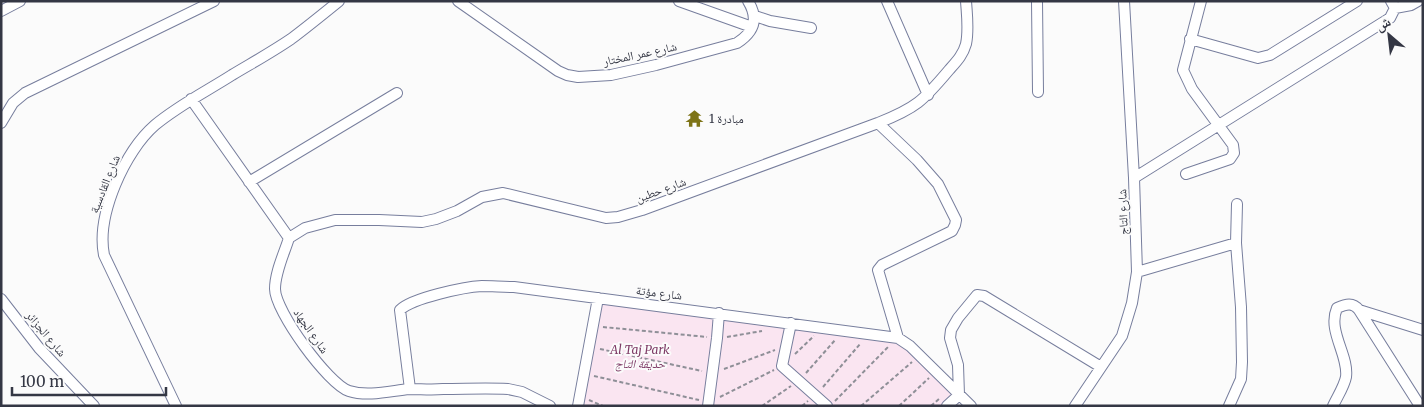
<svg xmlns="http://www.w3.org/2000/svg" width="1424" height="407" font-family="Merriweather,'Noto Naskh Arabic',serif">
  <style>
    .green { fill: #fae5f1 }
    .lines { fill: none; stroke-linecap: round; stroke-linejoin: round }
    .minor-casing { stroke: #777e9d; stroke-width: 12 }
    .path { stroke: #8e8f97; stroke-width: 2; stroke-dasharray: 4 2.5; stroke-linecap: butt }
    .minor { stroke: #fff; stroke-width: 10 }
    .labels { text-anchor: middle; stroke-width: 4; stroke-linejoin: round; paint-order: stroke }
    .street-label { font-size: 12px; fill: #343744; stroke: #fbfbfb }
    .poi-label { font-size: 12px; fill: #343744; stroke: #fbfbfb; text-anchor: start }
    .park-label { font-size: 12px; font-style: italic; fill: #7e3b66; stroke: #fbfbfb }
  </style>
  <rect width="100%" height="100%" fill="#fbfbfb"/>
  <path class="green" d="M 602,304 L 720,317 L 899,340 L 960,402 L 957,406 L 580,406 Z"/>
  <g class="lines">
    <defs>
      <path id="minor" d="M 458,1 L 558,71 L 567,75 L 578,77 L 611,75 L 656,65 L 737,43 C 754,32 759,19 748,1
        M 679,1 L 752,27
        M 887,1 L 928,95
        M 1037,1 L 1038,92
        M 1395,8 L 1411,5 L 1418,1
        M 1,11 L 20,1
        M 755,16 L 770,21 L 811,28
        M 1190,39 L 1258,58 L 1270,55 L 1357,1
        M 191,99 L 289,238
        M 1,123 L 13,103 L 25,93 L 214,1
        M 878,123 L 917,160 L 938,184 L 956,220 L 955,225 L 952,231 L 882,265 L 878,270 L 898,338
        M 1186,174 L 1230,159 L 1234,153 L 1233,145 L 1192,89 L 1183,70 L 1201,1
        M 1134,178 L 1390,18 L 1395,8 L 1391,1
        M 249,182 L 397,93
        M 289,238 L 305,228 L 335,220 L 379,220 L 422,222 L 436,219 L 457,211 L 482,197 L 503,193 L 606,218 L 618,217 L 642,210 L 878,123 C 916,108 923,101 949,70 C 956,62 963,55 966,44 C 969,30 967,16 966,1
        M 289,238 C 284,254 275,272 275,289 C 275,311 328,384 349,391 C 368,397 390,391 409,389 C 421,389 432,390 443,389 C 465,389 486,388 508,389 L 522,392 L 550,406
        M 1137,272 L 1236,243
        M 1,299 L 39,348 L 94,406
        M 1359,310 L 1423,330
        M 791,323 L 782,366 L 827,406
        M 410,389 L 400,310 C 412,298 464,287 482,286 C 492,286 503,287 514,287 L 898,338 L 910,346 L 971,406
        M 176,406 L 104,255 C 96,215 125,151 155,125 C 179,105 207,91 232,75 C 252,63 272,52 291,39 C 307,27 323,14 339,1
        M 578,406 L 598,298
        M 708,406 L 717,338 L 719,313
        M 947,406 L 959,395 L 958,365 L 950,338 L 951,330 L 958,318 L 977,295 L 984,296 L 1101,367
        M 1075,406 L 1122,336 L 1132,303 L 1137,272 L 1134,178 L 1124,1
        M 1229,406 L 1241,379 L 1242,362 L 1241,307 L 1236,243 L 1237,204
        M 1333,406 C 1337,397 1344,387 1346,377 C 1349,355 1327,331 1337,308 C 1346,304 1353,302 1359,310 L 1420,406"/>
    </defs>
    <use href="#minor" class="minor-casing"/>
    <path class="path" d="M 603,327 L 707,337
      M 727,337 L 762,331
      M 600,349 L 702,371
      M 795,354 L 814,336
      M 724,369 L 775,350
      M 806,373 L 836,339
      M 594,376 L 699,400
      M 823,387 L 860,344
      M 720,397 L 774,370
      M 589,400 L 603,406
      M 835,401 L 888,347
      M 762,406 L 791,386
      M 802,406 L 808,401
      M 861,406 L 912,362
      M 899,406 L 929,378
      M 931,406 L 939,399"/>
    <use href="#minor" class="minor"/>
  </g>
  <defs>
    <symbol id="temple-bare" viewBox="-9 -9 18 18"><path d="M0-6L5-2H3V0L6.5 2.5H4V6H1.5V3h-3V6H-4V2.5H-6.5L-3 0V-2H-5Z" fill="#7e7417" stroke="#fbfbfb" stroke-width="2.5" paint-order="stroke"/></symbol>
  </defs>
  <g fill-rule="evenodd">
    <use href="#temple-bare" x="682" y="106" width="25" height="25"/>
  </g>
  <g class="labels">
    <g class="street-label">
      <text transform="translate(640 54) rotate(-12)" y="4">شارع عمر المختار</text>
      <text transform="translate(105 184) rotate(-68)" y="4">شارع القادسية</text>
      <text transform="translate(661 190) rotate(-20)" y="4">شارع حطين</text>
      <text transform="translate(1123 212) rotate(-92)" y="4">شارع التاج</text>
      <text transform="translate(659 293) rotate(7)" y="4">شارع مؤتة</text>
      <text transform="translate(311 331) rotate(55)" y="4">شارع الجهاد</text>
      <text transform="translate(46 334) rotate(50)" y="4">شارع الجزائر</text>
    </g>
    <g class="poi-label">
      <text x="709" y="123">مبادرة 1</text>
    </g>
    <g class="park-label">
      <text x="640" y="354">Al Taj Park<tspan x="640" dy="14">حديقة التاج</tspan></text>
    </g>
  </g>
  <rect width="1424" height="407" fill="none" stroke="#343744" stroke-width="5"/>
  <g transform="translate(1389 35) rotate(332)" stroke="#fbfbfb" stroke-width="4" paint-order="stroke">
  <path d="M0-4L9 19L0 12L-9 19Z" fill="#343744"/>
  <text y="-8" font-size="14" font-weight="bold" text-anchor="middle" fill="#343744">ش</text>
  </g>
  <path d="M12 387v8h154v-8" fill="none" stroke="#343744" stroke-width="2.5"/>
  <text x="20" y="387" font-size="15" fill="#343744" stroke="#fbfbfb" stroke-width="4" paint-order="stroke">100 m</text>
</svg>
